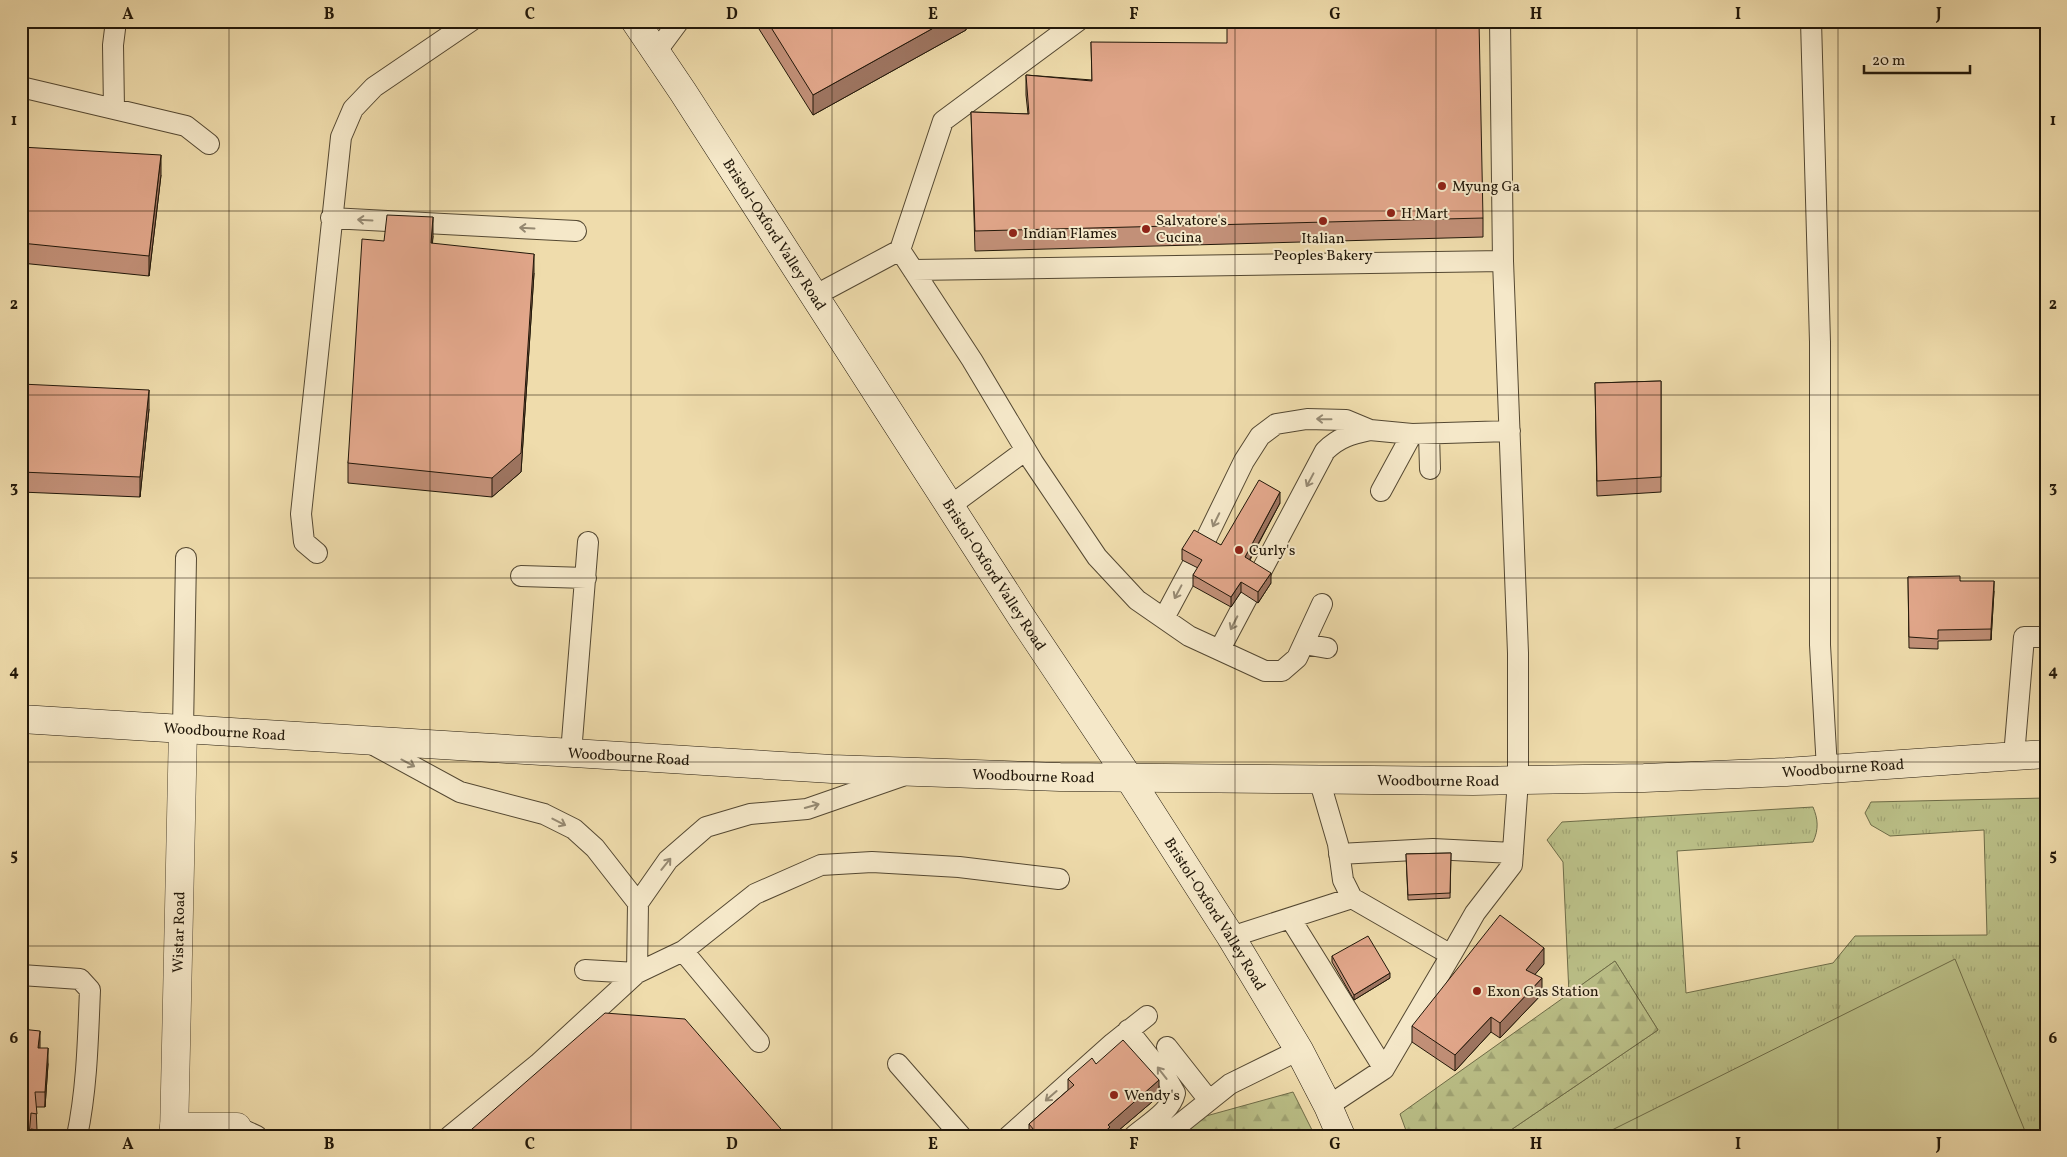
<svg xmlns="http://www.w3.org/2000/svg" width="2067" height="1157" font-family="Vollkorn,serif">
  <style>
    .grass { fill: url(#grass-tufts); stroke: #6e6c48 }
    .forest { fill: url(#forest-firs); stroke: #6e6c48 }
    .pitch { fill: #bbc088; stroke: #6e6c48 }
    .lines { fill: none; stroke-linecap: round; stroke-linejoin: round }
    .lane-casing { stroke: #544832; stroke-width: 22 }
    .street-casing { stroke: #544832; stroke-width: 29 }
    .secondary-casing { stroke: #211709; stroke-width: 29 }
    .lane { stroke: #f5e8c9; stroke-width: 20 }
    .street { stroke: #f5e8c9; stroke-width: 28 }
    .secondary { stroke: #f5e8c9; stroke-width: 28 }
    .wall { fill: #c29078; stroke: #211709 }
    .shaded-wall { fill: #9e7561; stroke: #211709 }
    .building { fill: #e2a78b; stroke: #211709 }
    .oneway { stroke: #968a73 }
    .grid { fill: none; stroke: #211709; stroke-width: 1; stroke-opacity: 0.55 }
    .poi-dot { fill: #8f2418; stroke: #f5e8c9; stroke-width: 2 }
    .labels { text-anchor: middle; stroke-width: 4; stroke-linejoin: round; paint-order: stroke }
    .poi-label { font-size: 15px; fill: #211709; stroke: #f5e8c9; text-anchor: start }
    .street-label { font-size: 15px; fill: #211709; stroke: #f5e8c9 }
    .neatline { fill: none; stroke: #211709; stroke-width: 2 }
    .grid-label { font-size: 16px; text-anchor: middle; font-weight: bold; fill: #211709 }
  </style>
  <defs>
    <pattern id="grass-tufts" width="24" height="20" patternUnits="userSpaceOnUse" patternTransform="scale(1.25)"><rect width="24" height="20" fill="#bbc088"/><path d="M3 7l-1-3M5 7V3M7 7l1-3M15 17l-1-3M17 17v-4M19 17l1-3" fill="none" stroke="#a0a474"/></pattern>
    <pattern id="forest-firs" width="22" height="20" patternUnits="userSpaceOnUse" patternTransform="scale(1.25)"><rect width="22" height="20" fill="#bbc088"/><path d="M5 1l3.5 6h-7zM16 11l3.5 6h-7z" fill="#a0a474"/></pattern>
  </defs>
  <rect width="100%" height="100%" fill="#efdcac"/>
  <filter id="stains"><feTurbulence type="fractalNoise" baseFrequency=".004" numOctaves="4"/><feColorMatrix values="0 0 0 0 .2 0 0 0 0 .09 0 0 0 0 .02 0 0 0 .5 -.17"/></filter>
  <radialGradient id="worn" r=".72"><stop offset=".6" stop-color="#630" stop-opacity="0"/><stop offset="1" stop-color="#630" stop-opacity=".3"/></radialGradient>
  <path class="grass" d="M 2046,798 L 2046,1136 L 1502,1136 L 1658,1030 L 1615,961 L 1569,994 L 1563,862 L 1547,840 L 1562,822 L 1813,807 C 1818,819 1819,829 1813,842 L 1677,851 L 1686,993 L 1833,963 L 1855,936 L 1987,935 L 1984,830 L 1890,836 L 1871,825 L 1865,813 L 1871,802 Z"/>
  <path class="forest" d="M 1615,961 L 1658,1030 L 1502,1136 L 1408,1136 L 1400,1114 Z
    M 1293,1092 L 1315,1136 L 1190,1136 L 1188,1121 Z"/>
  <path class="pitch" d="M 1955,959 L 2027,1136 L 1600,1136 Z"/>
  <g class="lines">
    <defs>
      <path id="lane" d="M 1811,21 L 1820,342 L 1820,645 L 1827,769
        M 656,52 L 679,21
        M 21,87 L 186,126 L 209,144
        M 114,109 L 113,45 L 116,21
        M 331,218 L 576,231
        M 900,250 L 972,360 L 1033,462 L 1097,557 L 1137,600 L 1189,636 L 1265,671 L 1282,671 L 1297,658 L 1322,604
        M 913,270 L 1503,261 L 1500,21
        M 814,296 L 900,250 L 943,121 L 1078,21
        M 1429,434 L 1430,469
        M 1381,491 L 1412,434
        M 950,506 L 1026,450
        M 317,553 L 304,542 L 301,514 L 341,137 L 353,109 L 374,87 L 471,21
        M 521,576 L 586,578
        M 1164,618 L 1203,545 L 1244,461 L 1260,436 L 1276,424 L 1307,419 L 1346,420 L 1370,430 L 1412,434 L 1510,431
        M 1304,644 L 1327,648
        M 1220,649 L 1325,451 C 1339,437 1352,434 1370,430
        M 183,729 L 186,558
        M 370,743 L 460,792 L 544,814 L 574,829 L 595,848 L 638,903
        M 571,753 L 588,542
        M 2014,756 L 2024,637 L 2046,637
        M 1319,779 L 1338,844 L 1343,880 L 1352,898 L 1451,955 L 1475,913 L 1512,865 L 1518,780 L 1518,653 L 1503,261
        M 1339,854 L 1433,849 L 1513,853
        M 1290,918 L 1384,1069 L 1451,955
        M 1231,937 L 1352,898
        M 683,951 L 755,894 L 821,865 L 872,862 L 959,867 L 1059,879
        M 585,970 L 637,973 L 638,903 L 668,860 L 706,827 L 750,814 L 807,809 L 902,776
        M 21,975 L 80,979 L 90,990 C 88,1038 87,1089 77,1136
        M 1128,1030 L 1167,1079 L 1175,1093 C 1171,1111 1148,1124 1134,1136
        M 1167,1047 L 1208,1099
        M 898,1064 L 961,1136
        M 1328,1106 L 1384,1069
        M 237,1127 L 257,1136
        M 450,1136 L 538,1064 L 637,973 L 683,951 L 759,1042
        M 1009,1136 L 1113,1043 L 1147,1016
        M 1165,1136 L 1230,1084 L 1299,1050"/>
      <g id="street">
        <path d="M 174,1127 L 237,1127"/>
        <path id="s1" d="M 174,1136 L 183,729"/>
      </g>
      <g id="secondary">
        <path id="s2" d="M 635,21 L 683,92 L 1022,618 L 1129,778 L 1231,937 L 1299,1050 L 1328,1106 L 1341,1136"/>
        <path id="s3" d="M 21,719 L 832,769 L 1060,777 L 1473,781 L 1644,778 L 1786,772 L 2046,754"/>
      </g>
    </defs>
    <use href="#lane" class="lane-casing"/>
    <use href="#street" class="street-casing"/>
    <use href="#secondary" class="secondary-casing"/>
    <use href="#lane" class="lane"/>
    <use href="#street" class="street"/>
    <use href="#secondary" class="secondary"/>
  </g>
  <path class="wall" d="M 754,21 L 966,21 L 966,30 L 813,115 Z
    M 1091,42 L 1483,218 L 1483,237 L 975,251 L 971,112 L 1028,114 L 1026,95 L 1026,75 L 1092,80 Z
    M 21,147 L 161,175 L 149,276 L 21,263 Z
    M 433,236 L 432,244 L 534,273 L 521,472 L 492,497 L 348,483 L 348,463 L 384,241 Z
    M 1661,381 L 1661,492 L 1597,496 L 1595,383 Z
    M 21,384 L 149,409 L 140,497 L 21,492 Z
    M 1280,503 L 1250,560 L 1271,583 L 1258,603 L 1241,592 L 1231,607 L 1193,586 L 1193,575 L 1198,568 L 1182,560 L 1182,549 L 1221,545 Z
    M 1908,577 L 1960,581 L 1994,591 L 1991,640 L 1938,641 L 1938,649 L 1909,648 Z
    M 2046,589 L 2046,615 L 2041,615 L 2041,610 Z
    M 1451,853 L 1450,898 L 1408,900 L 1406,854 Z
    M 1332,956 L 1390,978 L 1354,1000 L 1332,962 Z
    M 1544,964 L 1535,974 L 1542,994 L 1500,1038 L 1491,1032 L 1455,1071 L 1412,1042 L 1412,1026 Z
    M 40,1048 L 48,1064 L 45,1107 L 36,1107 L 37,1130 L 31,1129 L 30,1136 L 21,1136 Z
    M 1096,1064 L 1159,1096 L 1112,1136 L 1029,1136 L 1029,1124 L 1068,1090 L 1068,1079 Z"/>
  <path class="shaded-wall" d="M 946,21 L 966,21 L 966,30 L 813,115 L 813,95 Z
    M 161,155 L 161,175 L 149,276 L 149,256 Z
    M 433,217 L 433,236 L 431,263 L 431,243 Z
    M 534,254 L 534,273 L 521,472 L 492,497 L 492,478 Z
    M 149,390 L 149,409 L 140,497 L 140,477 Z
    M 1280,492 L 1280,503 L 1245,568 L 1245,557 Z
    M 1271,573 L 1271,583 L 1258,603 L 1258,592 Z
    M 1994,581 L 1994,591 L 1991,640 L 1991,629 Z
    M 1241,582 L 1241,592 L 1231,607 L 1231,597 Z
    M 1544,948 L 1544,964 L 1526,985 L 1526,970 Z
    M 1390,973 L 1390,978 L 1354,1000 L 1354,995 Z
    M 1542,978 L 1542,994 L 1500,1038 L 1500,1023 Z
    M 1491,1017 L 1491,1032 L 1455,1071 L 1455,1055 Z
    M 40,1031 L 40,1047 L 38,1063 L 38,1048 Z
    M 48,1048 L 48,1064 L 45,1107 L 45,1092 Z
    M 1159,1080 L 1159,1096 L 1112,1136 L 1100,1136 L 1108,1125 Z"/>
  <path class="building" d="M 767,21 L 946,21 L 813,95 Z
    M 1227,21 L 1479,21 L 1483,218 L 975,231 L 971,112 L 1029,114 L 1026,75 L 1092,81 L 1091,42 L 1227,43 Z
    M 21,147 L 161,155 L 149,256 L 21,243 Z
    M 387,215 L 433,217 L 431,243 L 534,254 L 521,453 L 492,478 L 348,463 L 362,239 L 384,241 Z
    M 1661,381 L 1661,477 L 1597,481 L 1595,383 Z
    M 21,384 L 149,390 L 140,477 L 21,472 Z
    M 1259,480 L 1280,492 L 1245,557 L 1271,573 L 1258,592 L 1241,582 L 1231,597 L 1193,575 L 1202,560 L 1182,549 L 1194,530 L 1221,545 Z
    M 1960,576 L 1960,581 L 1994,581 L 1991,629 L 1938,630 L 1938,639 L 1909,637 L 1908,577 Z
    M 2044,589 L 2046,589 L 2046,610 L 2041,610 Z
    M 1451,853 L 1450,893 L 1408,895 L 1406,854 Z
    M 1500,915 L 1544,948 L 1526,970 L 1542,978 L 1500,1023 L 1491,1017 L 1455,1055 L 1412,1026 Z
    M 1368,936 L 1390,973 L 1354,995 L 1332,956 Z
    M 605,1013 L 685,1019 L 787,1136 L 464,1136 Z
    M 21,1029 L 40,1031 L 38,1048 L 48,1048 L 45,1092 L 35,1092 L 37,1114 L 31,1113 L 29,1136 L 21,1136 Z
    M 1123,1040 L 1159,1080 L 1108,1125 L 1110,1127 L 1100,1136 L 1039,1136 L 1029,1124 L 1074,1085 L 1068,1079 L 1092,1058 L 1096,1064 Z"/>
  <defs><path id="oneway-shaft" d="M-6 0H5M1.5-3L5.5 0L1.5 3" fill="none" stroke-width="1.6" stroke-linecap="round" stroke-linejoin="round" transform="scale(1.25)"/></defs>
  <g class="oneway">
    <use href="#oneway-shaft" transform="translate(365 220) rotate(-177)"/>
    <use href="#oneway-shaft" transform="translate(527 228) rotate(-177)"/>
    <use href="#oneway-shaft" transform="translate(1324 419) rotate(-179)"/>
    <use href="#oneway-shaft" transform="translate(1310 480) rotate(118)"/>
    <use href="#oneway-shaft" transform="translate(1216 520) rotate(116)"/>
    <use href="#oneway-shaft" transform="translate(1178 592) rotate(118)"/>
    <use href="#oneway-shaft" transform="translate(1234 623) rotate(117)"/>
    <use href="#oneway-shaft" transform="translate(408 763) rotate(28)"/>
    <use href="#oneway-shaft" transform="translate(812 806) rotate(-16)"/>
    <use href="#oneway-shaft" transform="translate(559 822) rotate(27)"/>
    <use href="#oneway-shaft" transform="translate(666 864) rotate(-51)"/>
    <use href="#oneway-shaft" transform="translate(1162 1073) rotate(-128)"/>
    <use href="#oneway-shaft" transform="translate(1051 1096) rotate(139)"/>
  </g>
  <path class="grid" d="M 229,21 L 229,1136M 430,21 L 430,1136M 631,21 L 631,1136M 832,21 L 832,1136M 1034,21 L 1034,1136M 1235,21 L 1235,1136M 1436,21 L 1436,1136M 1637,21 L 1637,1136M 1838,21 L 1838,1136M 21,211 L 2046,211M 21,395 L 2046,395M 21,578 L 2046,578M 21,762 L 2046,762M 21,946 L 2046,946"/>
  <g class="poi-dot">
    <circle cx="1442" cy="186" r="5"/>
    <circle cx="1391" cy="213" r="5"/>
    <circle cx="1323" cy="221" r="5"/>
    <circle cx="1146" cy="229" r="5"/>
    <circle cx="1013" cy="233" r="5"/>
    <circle cx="1239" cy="550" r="5"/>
    <circle cx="1477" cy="991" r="5"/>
    <circle cx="1114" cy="1095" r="5"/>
  </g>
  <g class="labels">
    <g class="poi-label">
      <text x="1452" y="191">Myung Ga</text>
      <text x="1401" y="218">H Mart</text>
      <text x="1156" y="225">Salvatore's<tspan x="1156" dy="17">Cucina</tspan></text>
      <text x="1023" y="238">Indian Flames</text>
      <text x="1323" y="243" text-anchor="middle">Italian<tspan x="1323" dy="17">Peoples Bakery</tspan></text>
      <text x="1249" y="555">Curly's</text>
      <text x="1487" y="996">Exon Gas Station</text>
      <text x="1124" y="1100">Wendy's</text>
    </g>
    <g class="street-label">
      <text dy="5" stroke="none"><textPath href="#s2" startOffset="255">Bristol-Oxford Valley Road</textPath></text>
      <text dy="5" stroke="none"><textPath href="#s2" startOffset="660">Bristol-Oxford Valley Road</textPath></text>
      <text dy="5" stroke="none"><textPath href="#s3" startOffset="204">Woodbourne Road</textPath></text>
      <text dy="5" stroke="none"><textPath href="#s3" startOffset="609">Woodbourne Road</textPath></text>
      <text dy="5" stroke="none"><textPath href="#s3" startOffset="1824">Woodbourne Road</textPath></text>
      <text dy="5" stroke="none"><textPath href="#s3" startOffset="1014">Woodbourne Road</textPath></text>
      <text dy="5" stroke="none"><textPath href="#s3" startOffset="1419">Woodbourne Road</textPath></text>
      <text dy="5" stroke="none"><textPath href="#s2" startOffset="1065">Bristol-Oxford Valley Road</textPath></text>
      <text dy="5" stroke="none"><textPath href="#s1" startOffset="204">Wistar Road</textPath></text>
    </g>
  </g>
  <rect width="2067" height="1157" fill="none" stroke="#efdcac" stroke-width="55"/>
  <path d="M1864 65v8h106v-8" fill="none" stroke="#211709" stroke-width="2.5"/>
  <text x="1872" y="65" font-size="15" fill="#211709" stroke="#f5e8c9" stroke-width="4" paint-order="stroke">20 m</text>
  <rect x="28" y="28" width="2012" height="1102" class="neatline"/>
  <g class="grid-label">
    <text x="128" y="19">A</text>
    <text x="329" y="19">B</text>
    <text x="530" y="19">C</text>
    <text x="732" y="19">D</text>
    <text x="933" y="19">E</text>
    <text x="1134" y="19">F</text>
    <text x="1335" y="19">G</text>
    <text x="1536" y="19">H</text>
    <text x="1738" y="19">I</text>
    <text x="1939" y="19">J</text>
    <text x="14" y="125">1</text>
    <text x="2053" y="125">1</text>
    <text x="14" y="309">2</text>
    <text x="2053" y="309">2</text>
    <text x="14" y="492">3</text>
    <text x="2053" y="492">3</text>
    <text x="14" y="676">4</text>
    <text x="2053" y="676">4</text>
    <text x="14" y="860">5</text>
    <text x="2053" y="860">5</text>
    <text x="14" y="1043">6</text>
    <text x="2053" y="1043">6</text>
    <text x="128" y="1149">A</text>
    <text x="329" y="1149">B</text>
    <text x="530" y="1149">C</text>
    <text x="732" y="1149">D</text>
    <text x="933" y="1149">E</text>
    <text x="1134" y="1149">F</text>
    <text x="1335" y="1149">G</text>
    <text x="1536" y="1149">H</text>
    <text x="1738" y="1149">I</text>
    <text x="1939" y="1149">J</text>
  </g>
  <rect width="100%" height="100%" filter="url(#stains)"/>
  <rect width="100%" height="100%" fill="url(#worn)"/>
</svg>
